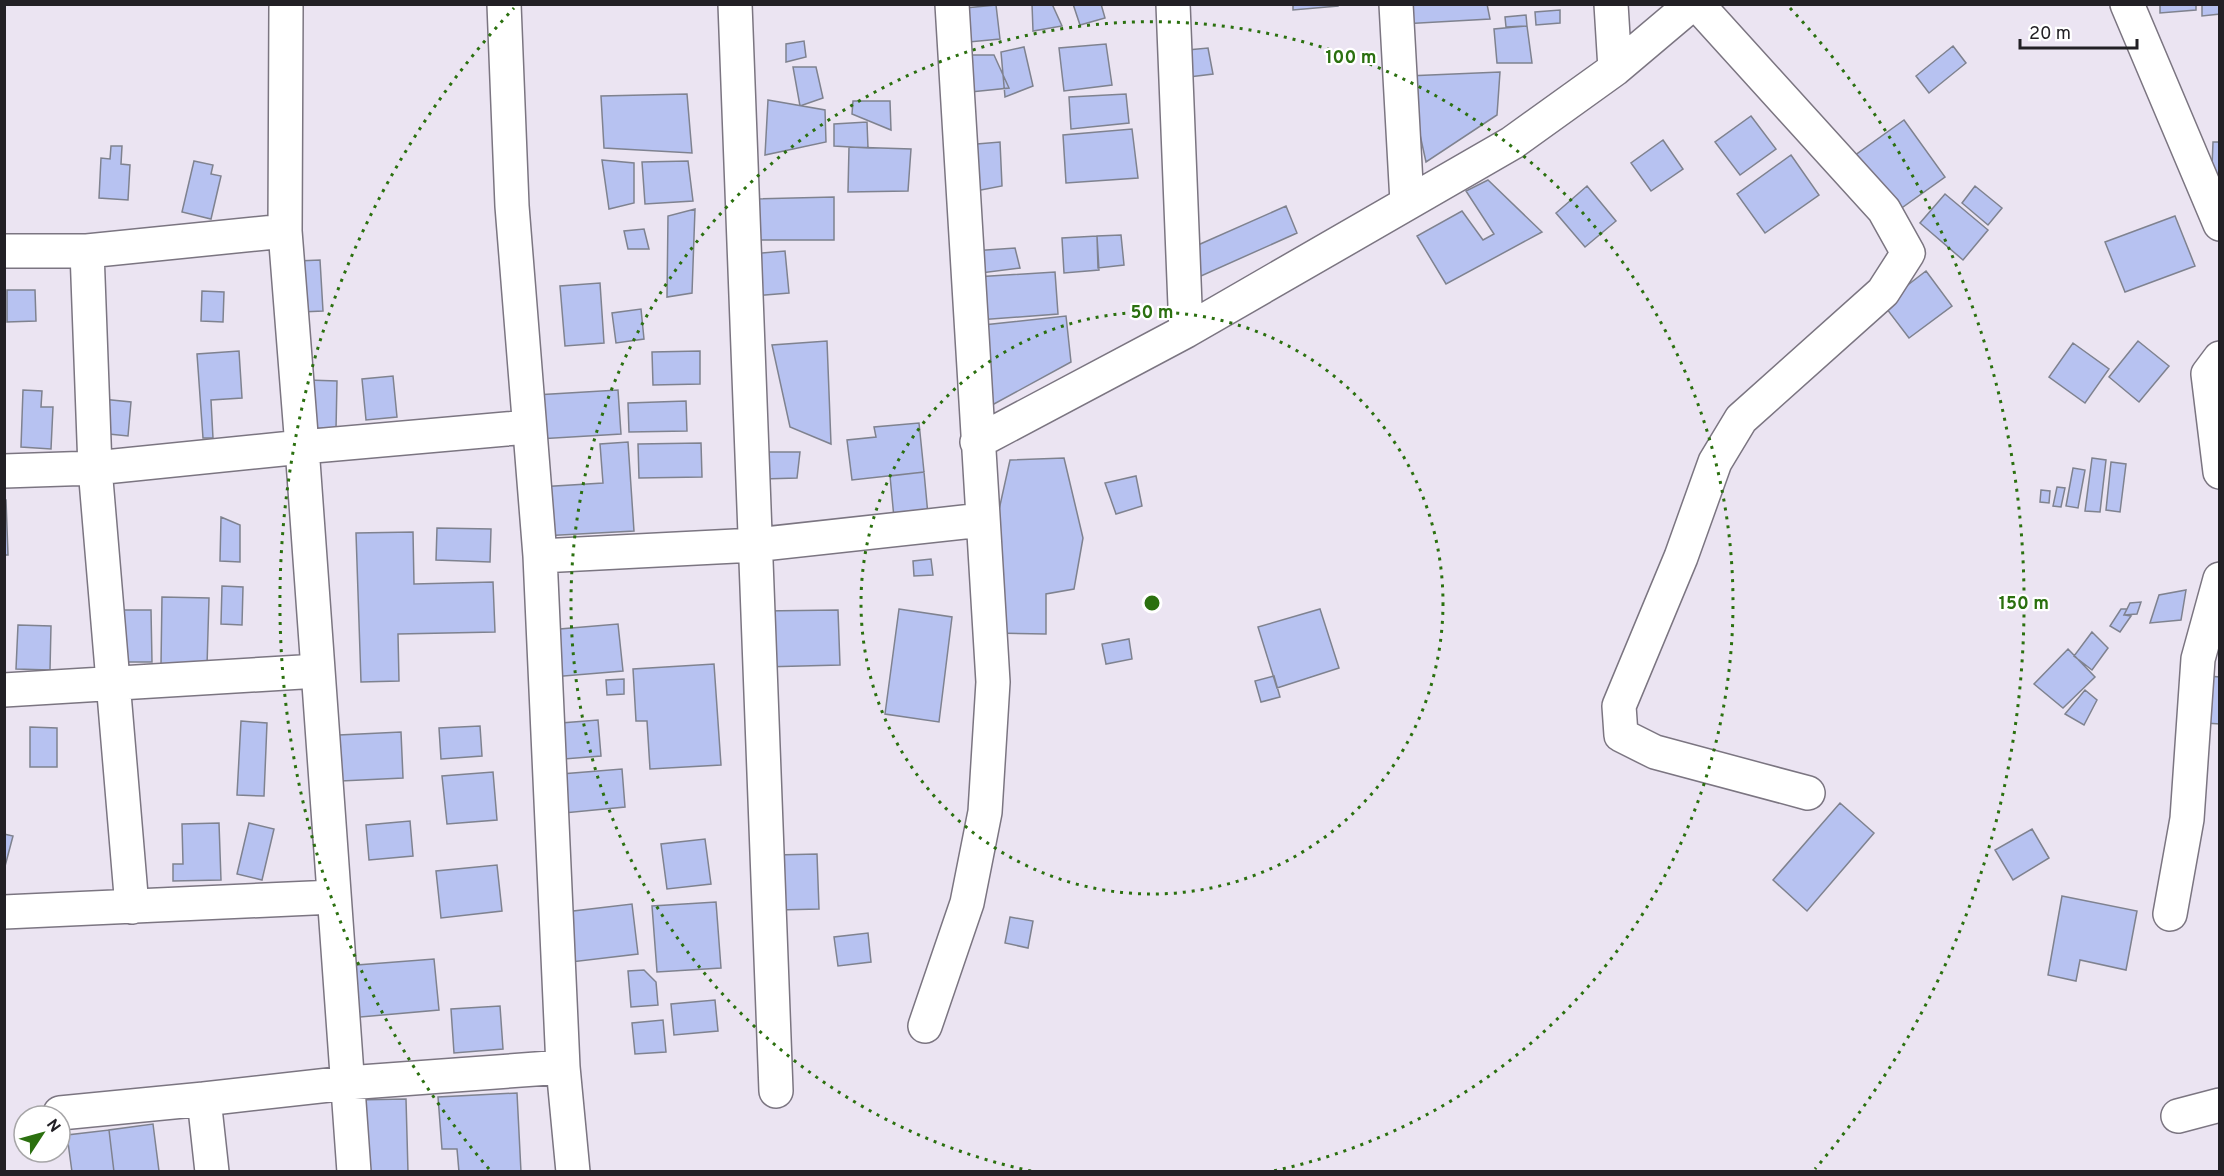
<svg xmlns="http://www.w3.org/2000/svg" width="2224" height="1176" font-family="Overpass,sans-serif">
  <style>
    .building { fill: #b7c2f1; stroke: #7f828f; stroke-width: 1.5 }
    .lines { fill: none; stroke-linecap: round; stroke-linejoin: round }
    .minor-casing { stroke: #7b7581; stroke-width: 36 }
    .minor { stroke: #fff; stroke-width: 33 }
    .ring { fill: none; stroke: #2b700f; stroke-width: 3; stroke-dasharray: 3 6 }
    .centre { fill: #2b700f; stroke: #fff; stroke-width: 3 }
    .ring-label { font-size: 18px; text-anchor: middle; font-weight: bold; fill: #2b700f; stroke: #fff; stroke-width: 4.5; stroke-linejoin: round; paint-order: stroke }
  </style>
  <rect width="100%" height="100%" fill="#ebe4f2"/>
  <path class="building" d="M 1032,4 L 1052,4 L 1062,26 L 1033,31 Z
    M 1073,4 L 1101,4 L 1105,18 L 1080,25 Z
    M 1293,4 L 1338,4 L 1338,6 L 1293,10 Z
    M 1401,4 L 1487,4 L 1490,19 L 1402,24 Z
    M 2160,4 L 2196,4 L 2196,10 L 2160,13 Z
    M 2202,4 L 2220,4 L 2220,14 L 2202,16 Z
    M 996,5 L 1000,39 L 969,42 L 965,8 Z
    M 1560,10 L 1560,23 L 1536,25 L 1535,12 Z
    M 1526,15 L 1527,26 L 1506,27 L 1505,17 Z
    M 1527,26 L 1532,63 L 1497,63 L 1494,29 Z
    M 804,41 L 806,57 L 786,62 L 786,44 Z
    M 1106,44 L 1112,85 L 1064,91 L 1059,48 Z
    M 1953,46 L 1966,63 L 1929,93 L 1916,76 Z
    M 1024,47 L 1033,86 L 1005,97 L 1001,52 Z
    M 1208,48 L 1213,74 L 1181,78 L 1177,51 Z
    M 964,55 L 994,55 L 1009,88 L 961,93 Z
    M 793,67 L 816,67 L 823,98 L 800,106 Z
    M 1500,72 L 1497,115 L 1426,162 L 1407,76 Z
    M 687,94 L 692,153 L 604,148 L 601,96 Z
    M 1126,94 L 1129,123 L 1071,129 L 1069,97 Z
    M 768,100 L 825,110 L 826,142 L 765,155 Z
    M 853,101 L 890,101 L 891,130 L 852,114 Z
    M 1751,116 L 1776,149 L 1740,175 L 1715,142 Z
    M 1904,120 L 1945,177 L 1896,212 L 1854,156 Z
    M 867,122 L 868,148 L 834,146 L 834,124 Z
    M 1132,129 L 1138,178 L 1066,183 L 1063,135 Z
    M 1663,140 L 1683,169 L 1651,191 L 1631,163 Z
    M 1000,142 L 1002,186 L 965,193 L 965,145 Z
    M 2213,142 L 2220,142 L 2220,193 L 2211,192 Z
    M 111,146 L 122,146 L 121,164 L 130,165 L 128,200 L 99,198 L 101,158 L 110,159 Z
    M 849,147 L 911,149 L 908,191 L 848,192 Z
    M 1791,155 L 1819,195 L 1765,233 L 1737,194 Z
    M 602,160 L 634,163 L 634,203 L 609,209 Z
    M 194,161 L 213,165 L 211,174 L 221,176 L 211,219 L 182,212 Z
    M 688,161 L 693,201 L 645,204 L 642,162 Z
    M 1488,180 L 1542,232 L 1446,284 L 1417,236 L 1462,211 L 1483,240 L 1494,234 L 1466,191 Z
    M 1587,186 L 1616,221 L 1585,247 L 1556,213 Z
    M 1975,186 L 2002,208 L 1988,225 L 1962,203 Z
    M 1945,194 L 1988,230 L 1963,260 L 1920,223 Z
    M 834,197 L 834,240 L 751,240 L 749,199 Z
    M 1286,206 L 1297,233 L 1201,276 L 1189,249 Z
    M 695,209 L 692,293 L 667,297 L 668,216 Z
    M 2175,216 L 2195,266 L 2125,292 L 2105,242 Z
    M 644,229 L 649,249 L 628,249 L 624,231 Z
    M 1121,235 L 1124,265 L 1098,268 L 1097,236 Z
    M 1097,236 L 1099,270 L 1064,273 L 1062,238 Z
    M 1015,248 L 1020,268 L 973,274 L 972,251 Z
    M 785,251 L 789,293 L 754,296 L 751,254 Z
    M 320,260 L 323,311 L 301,312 L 297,261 Z
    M 1926,271 L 1952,306 L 1909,338 L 1883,304 Z
    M 1055,272 L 1058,314 L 978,320 L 975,277 Z
    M 600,283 L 604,343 L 565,346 L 560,286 Z
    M 7,290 L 35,290 L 36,321 L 7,322 Z
    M 202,291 L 224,292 L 223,322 L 201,321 Z
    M 641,309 L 644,339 L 616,343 L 612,313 Z
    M 1066,316 L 1071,362 L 983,410 L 974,326 Z
    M 827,341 L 831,444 L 790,427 L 772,345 Z
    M 2138,341 L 2169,366 L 2139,402 L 2109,377 Z
    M 2073,343 L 2109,369 L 2085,403 L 2049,377 Z
    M 239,351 L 242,398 L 211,400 L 213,438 L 203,438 L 197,354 Z
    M 700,351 L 700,384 L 653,385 L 652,352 Z
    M 393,376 L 397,417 L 366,420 L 362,379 Z
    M 308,380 L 337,381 L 336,429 L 307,428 Z
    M 23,390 L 42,391 L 41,407 L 53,407 L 51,449 L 21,447 Z
    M 618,390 L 621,434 L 538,439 L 535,395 Z
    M 102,399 L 131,402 L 128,436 L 99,433 Z
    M 686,401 L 687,431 L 629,432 L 628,403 Z
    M 919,423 L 924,472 L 852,480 L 847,440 L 876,437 L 874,427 Z
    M 628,442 L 634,531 L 542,536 L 539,487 L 603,483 L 600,444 Z
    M 701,443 L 702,477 L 639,478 L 638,444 Z
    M 760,452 L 800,452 L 797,478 L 760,479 Z
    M 1064,458 L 1083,538 L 1074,589 L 1046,594 L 1046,634 L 995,633 L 995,528 L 1010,460 Z
    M 2092,458 L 2106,460 L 2100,512 L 2085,511 Z
    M 2111,462 L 2126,464 L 2120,512 L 2106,510 Z
    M 2073,468 L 2085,470 L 2078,508 L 2066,506 Z
    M 924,472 L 928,515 L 894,518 L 890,476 Z
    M 1136,476 L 1142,506 L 1116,514 L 1105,483 Z
    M 2057,487 L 2065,488 L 2061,507 L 2053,506 Z
    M 2041,490 L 2050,491 L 2049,503 L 2040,502 Z
    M 4,500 L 6,500 L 8,555 L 4,555 Z
    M 221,517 L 240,525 L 240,562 L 220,561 Z
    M 437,528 L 491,529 L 490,562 L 436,560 Z
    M 413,532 L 414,584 L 493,582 L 495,632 L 398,634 L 399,681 L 361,682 L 356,533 Z
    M 931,559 L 933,575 L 914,576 L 913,561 Z
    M 222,586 L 243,587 L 242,625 L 221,624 Z
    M 2186,590 L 2181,620 L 2150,623 L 2159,595 Z
    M 162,597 L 209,598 L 207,666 L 161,665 Z
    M 2141,602 L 2137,614 L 2124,615 L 2130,603 Z
    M 899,609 L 952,617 L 939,722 L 885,714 Z
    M 1320,609 L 1339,668 L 1277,688 L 1258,627 Z
    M 2121,609 L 2127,609 L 2124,615 L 2131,616 L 2120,632 L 2110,626 Z
    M 117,610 L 151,610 L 152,662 L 118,662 Z
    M 838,610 L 840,665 L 761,667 L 759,611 Z
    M 618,624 L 623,671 L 552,677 L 548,630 Z
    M 18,625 L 51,626 L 50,670 L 16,669 Z
    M 2092,632 L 2108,648 L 2092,670 L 2074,656 Z
    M 1129,639 L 1132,659 L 1106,664 L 1102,644 Z
    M 2068,649 L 2095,677 L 2063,708 L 2034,684 Z
    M 714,664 L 721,765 L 650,769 L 647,721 L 636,721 L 633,669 Z
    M 1274,676 L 1280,697 L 1261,702 L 1255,681 Z
    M 2207,676 L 2220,677 L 2220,724 L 2205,723 Z
    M 624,679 L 624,694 L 607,695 L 606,680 Z
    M 2085,690 L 2097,700 L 2084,725 L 2065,714 Z
    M 598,720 L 601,756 L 564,759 L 561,723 Z
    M 241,721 L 267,723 L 264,796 L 237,795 Z
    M 480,726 L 482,756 L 441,759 L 439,728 Z
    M 30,727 L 57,728 L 57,767 L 30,767 Z
    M 401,732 L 403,778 L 341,781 L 339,735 Z
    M 622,769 L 625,807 L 564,813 L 561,774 Z
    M 493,772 L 497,820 L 447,824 L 442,776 Z
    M 1840,803 L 1874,833 L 1807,911 L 1773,880 Z
    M 410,821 L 413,856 L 369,860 L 366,825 Z
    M 219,823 L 221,880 L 173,881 L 173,864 L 183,864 L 182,824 Z
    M 249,823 L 274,829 L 262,880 L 237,874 Z
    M 2032,829 L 2049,858 L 2013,880 L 1995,850 Z
    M 4,834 L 13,836 L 4,870 Z
    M 705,839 L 711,884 L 667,889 L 661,844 Z
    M 817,854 L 819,909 L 777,910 L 775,855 Z
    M 497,865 L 502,911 L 441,918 L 436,871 Z
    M 2062,896 L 2137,911 L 2126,970 L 2080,960 L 2076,981 L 2048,975 Z
    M 716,902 L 721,968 L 657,972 L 652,906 Z
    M 632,904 L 638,954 L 571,962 L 565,912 Z
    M 1010,917 L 1033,921 L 1028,948 L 1005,943 Z
    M 868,933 L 871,962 L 838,966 L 834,937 Z
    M 434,959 L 439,1010 L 349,1018 L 344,966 Z
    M 644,970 L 656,982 L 658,1005 L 631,1007 L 628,971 Z
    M 715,1000 L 718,1031 L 674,1035 L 671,1004 Z
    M 500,1006 L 503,1049 L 454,1053 L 451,1009 Z
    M 663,1020 L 666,1052 L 635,1054 L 632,1023 Z
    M 517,1093 L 521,1172 L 459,1172 L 457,1149 L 442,1149 L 438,1097 Z
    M 406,1099 L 408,1172 L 357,1172 L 355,1100 Z
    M 153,1124 L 159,1171 L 114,1172 L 109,1130 Z
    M 109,1130 L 114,1172 L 72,1172 L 67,1135 Z"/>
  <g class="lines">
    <defs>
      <path id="minor" d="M 504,4 L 512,206 L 540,556 L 563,1067 L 573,1172
        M 735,4 L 776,1091
        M 1173,4 L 1186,331
        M 1396,4 L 1407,202
        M 1611,4 L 1615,69
        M 1697,4 L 1884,210 L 1908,253 L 1883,292 L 1741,419 L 1715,462 L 1681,557 L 1619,706 L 1621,735 L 1655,752 L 1808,793
        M 2127,4 L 2220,224
        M 4,251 L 87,251 L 285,231
        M 87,251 L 95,468 L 302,447 L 285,231 L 286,7
        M 2220,358 L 2208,374 L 2220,472
        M 977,442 L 1186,331 L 1512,143 L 1615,69 L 1692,4
        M 4,471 L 95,468 L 132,907
        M 540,556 L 755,545 L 982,520
        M 4,690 L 318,671
        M 4,912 L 334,897
        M 2170,914 L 2187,819 L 2198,659 L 2220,579
        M 925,1026 L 967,903 L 985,812 L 993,682 L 952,4
        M 60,1113 L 204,1099
        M 2178,1116 L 2220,1105
        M 212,1172 L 204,1099 L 347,1083 L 563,1067
        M 354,1172 L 302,447 L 528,427"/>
    </defs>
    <use href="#minor" class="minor-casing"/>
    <use href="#minor" class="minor"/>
  </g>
  <g class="ring">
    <circle cx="1152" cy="603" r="291"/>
    <path d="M1031 1171A581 581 0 1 1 1273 1171"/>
    <path d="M489 1169A872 872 0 0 1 514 8M1790 8A872 872 0 0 1 1815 1169"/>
  </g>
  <circle cx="1152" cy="603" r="9" class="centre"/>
  <g class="ring-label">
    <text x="1351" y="63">100 m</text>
    <text x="1152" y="318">50 m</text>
    <text x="2024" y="609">150 m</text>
  </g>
  <rect width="2224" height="1176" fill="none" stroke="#222025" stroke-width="12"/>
  <g transform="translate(42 1134) rotate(54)"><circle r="28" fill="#ffffff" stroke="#a7a6a8" stroke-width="1.5"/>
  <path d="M0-4.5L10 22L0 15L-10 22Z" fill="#2b700f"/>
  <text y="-9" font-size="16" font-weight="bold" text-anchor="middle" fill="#222025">N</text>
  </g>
  <path d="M2020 39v9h117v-9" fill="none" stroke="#222025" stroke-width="3"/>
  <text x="2029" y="39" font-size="18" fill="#222025" stroke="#ffffff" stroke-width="4.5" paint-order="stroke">20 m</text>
</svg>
